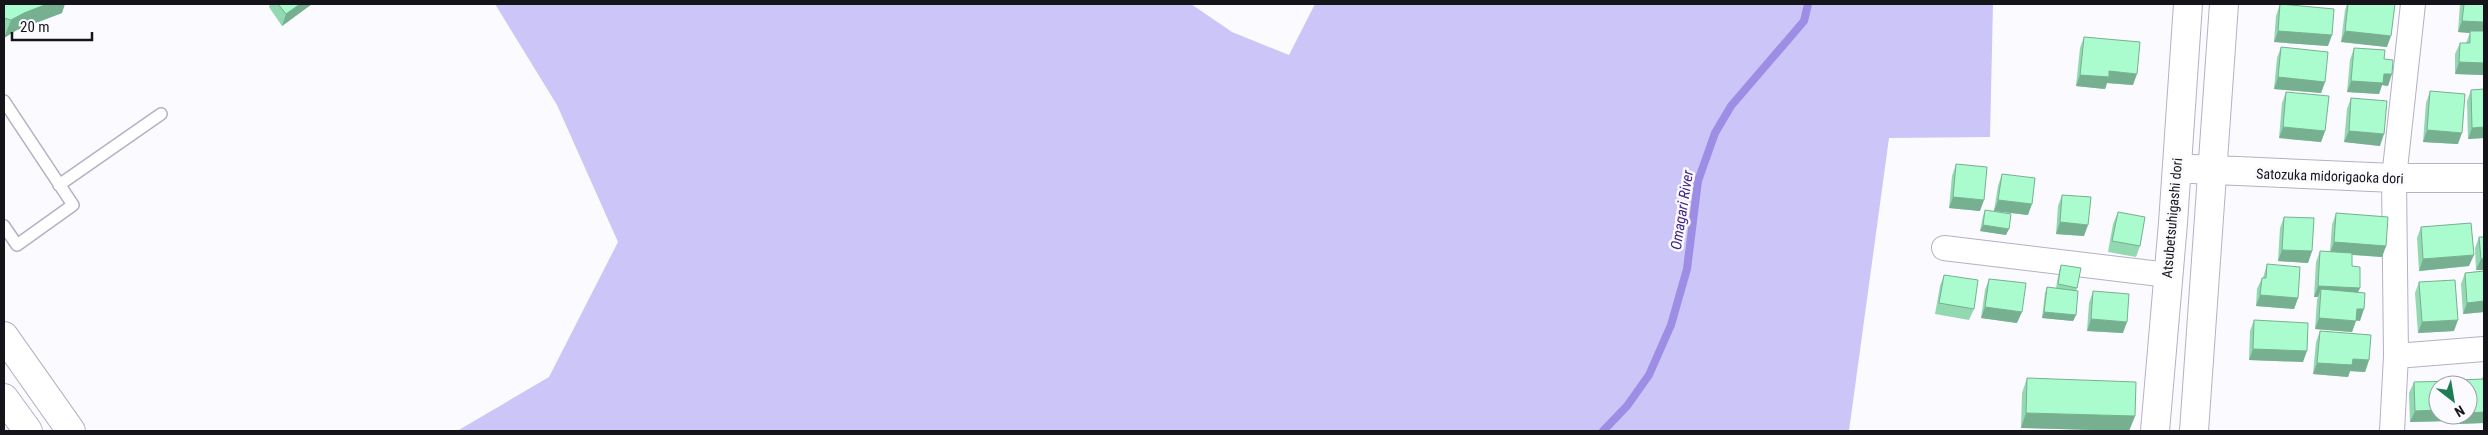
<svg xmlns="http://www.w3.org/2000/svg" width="2488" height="435" font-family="'Roboto Condensed',sans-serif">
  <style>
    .green { fill: #ccc5f7 }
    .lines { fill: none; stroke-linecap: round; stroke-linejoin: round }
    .stream { stroke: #9d8de4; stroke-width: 8 }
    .service-casing { stroke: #b3b1c4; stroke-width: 14 }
    .minor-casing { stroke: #b3b1c4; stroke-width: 26 }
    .tertiary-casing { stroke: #b3b1c4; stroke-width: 30 }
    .service { stroke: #fff; stroke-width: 11 }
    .minor { stroke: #fff; stroke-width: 24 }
    .tertiary { stroke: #fff; stroke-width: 28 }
    .wall { fill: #92d8b1 }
    .shaded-wall { fill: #77b090 }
    .building { fill: #aafbce; stroke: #77b090 }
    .labels { text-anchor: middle; stroke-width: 5; stroke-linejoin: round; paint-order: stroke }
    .street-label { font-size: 14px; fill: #15141b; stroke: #fbfaff }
    .water-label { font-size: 15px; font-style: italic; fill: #45268a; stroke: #fbfaff }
  </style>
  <rect width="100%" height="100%" fill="#fbfaff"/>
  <path class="green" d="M 495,4 L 1191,4 L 1232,32 L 1289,55 L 1315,4 L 1993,4 L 1990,137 L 1889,138 L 1849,431 L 457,431 L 549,377 L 618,242 L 557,105 Z"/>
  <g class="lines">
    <path class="stream" d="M 1603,431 L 1627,406 L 1649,375 L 1671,325 L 1687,269 L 1698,181 L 1715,133 L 1731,106 L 1804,21 L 1808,4"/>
    <defs>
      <path id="service" d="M 4,101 L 73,205 L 17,245 L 4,226
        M 59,185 L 161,114"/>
      <path id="minor" d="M 1944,248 L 2168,275
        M 2396,356 L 2484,349
        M 2392,431 L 2396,356 L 2394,178 L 2413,4"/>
      <path id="tertiary" d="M 2193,169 L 2394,178 L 2484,178
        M 4,336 L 71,431
        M 4,398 L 28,431
        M 2155,431 L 2173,223 L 2188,4
        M 2194,431 L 2224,4"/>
    </defs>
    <use href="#service" class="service-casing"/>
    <use href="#minor" class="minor-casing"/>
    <use href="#tertiary" class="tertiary-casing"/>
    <use href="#service" class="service"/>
    <use href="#minor" class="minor"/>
    <use href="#tertiary" class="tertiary"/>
  </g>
  <path class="wall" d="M 4,4 L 62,13 L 17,30 L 4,38 Z
    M 270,4 L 312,4 L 282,26 L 269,7 Z
    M 2280,4 L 2328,46 L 2274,42 L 2276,16 Z
    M 2347,4 L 2391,4 L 2387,47 L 2341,42 L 2345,10 Z
    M 2460,4 L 2484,4 L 2484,75 L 2455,74 L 2455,54 L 2460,43 L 2466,43 L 2470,33 L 2458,32 Z
    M 2084,37 L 2133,85 L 2107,83 L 2105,89 L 2076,86 L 2080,48 Z
    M 2281,47 L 2325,82 L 2321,93 L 2274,89 L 2277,58 Z
    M 2354,48 L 2384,59 L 2388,86 L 2382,85 L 2379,94 L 2347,92 L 2350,60 Z
    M 2471,90 L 2484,138 L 2468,139 L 2467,101 Z
    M 2430,91 L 2458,144 L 2423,142 L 2426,103 Z
    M 2286,92 L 2325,131 L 2321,142 L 2279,138 L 2282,103 Z
    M 2351,98 L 2380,146 L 2344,142 L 2347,109 Z
    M 1956,164 L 1980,211 L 1949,208 L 1952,176 Z
    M 2002,174 L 2028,215 L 1994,211 L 1998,186 Z
    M 2062,195 L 2084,236 L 2056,234 L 2058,206 Z
    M 1985,210 L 2006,235 L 1980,231 L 1983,216 Z
    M 2118,212 L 2140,246 L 2136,257 L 2108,252 L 2113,224 Z
    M 2336,213 L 2386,246 L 2382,257 L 2352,255 L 2352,266 L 2358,292 L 2360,321 L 2356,320 L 2352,332 L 2315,329 L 2317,300 L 2318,297 L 2314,297 L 2316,262 L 2320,251 L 2330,252 L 2332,225 Z
    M 2284,217 L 2312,251 L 2308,263 L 2278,261 L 2280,228 Z
    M 2421,227 L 2469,266 L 2419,271 L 2417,238 Z
    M 2479,237 L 2484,237 L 2484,270 L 2476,270 L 2475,248 Z
    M 2267,264 L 2298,298 L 2294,309 L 2256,306 L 2257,289 L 2262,278 L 2263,278 Z
    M 2061,265 L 2077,288 L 2076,291 L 2076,315 L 2073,321 L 2042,318 L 2045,293 L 2047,287 L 2056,288 L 2059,271 Z
    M 2484,271 L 2484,312 L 2463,314 L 2461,284 L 2465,273 Z
    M 1944,275 L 1974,309 L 1969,320 L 1935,314 L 1940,286 Z
    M 1989,279 L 2017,323 L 1981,318 L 1985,290 Z
    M 2419,282 L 2454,331 L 2418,333 L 2415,293 Z
    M 2093,291 L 2123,333 L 2087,331 L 2089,303 Z
    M 2254,320 L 2303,362 L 2249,360 L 2250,331 Z
    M 2320,331 L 2369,360 L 2365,372 L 2350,371 L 2348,377 L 2313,374 L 2316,342 Z
    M 2484,373 L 2484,423 L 2456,424 L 2456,415 L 2468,415 L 2468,385 L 2457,385 L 2459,380 L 2482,379 Z
    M 2027,378 L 2135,416 L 2129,431 L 2021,428 L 2022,393 Z
    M 2414,382 L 2450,421 L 2410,422 L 2409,393 Z"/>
  <path class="shaded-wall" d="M 47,4 L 65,4 L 62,13 L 17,30 L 4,38 L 11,20 L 24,13 Z
    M 300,4 L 312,4 L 282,26 L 286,14 Z
    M 2462,21 L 2484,22 L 2484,34 L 2470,31 L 2470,33 L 2458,32 Z
    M 2278,31 L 2332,35 L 2328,46 L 2274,42 Z
    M 2345,31 L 2391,36 L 2387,47 L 2341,42 Z
    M 2459,62 L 2484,63 L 2484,75 L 2455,74 Z
    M 2109,71 L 2137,74 L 2133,85 L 2107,83 L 2105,89 L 2076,86 L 2080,75 Z
    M 2384,74 L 2392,74 L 2388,86 L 2382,85 L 2379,94 L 2347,92 L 2351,81 Z
    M 2278,77 L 2325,82 L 2321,93 L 2274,89 Z
    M 2283,127 L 2325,131 L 2321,142 L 2279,138 Z
    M 2484,127 L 2484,138 L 2468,139 L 2472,128 Z
    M 2427,130 L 2462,133 L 2458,144 L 2423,142 Z
    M 2349,131 L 2384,134 L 2380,146 L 2344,142 Z
    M 1953,197 L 1984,200 L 1980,211 L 1949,208 Z
    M 1998,200 L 2032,204 L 2028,215 L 1994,211 Z
    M 2060,222 L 2088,225 L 2084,236 L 2056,234 Z
    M 1983,225 L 2009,229 L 2006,235 L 1980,231 Z
    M 2334,242 L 2386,246 L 2382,257 L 2330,253 Z
    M 2282,250 L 2312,251 L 2308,263 L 2278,261 Z
    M 2474,255 L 2469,266 L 2419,271 L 2423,259 Z
    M 2481,259 L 2484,259 L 2484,270 L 2476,270 Z
    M 2318,286 L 2360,288 L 2355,299 L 2321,289 L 2318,297 L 2314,297 Z
    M 2260,295 L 2298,298 L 2294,309 L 2256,306 Z
    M 2484,301 L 2484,312 L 2463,314 L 2467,303 Z
    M 1985,307 L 2022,312 L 2017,323 L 1981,318 Z
    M 2357,309 L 2364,309 L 2360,321 L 2352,320 Z
    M 2044,312 L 2076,315 L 2073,321 L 2042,318 Z
    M 2319,318 L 2356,321 L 2352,332 L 2315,329 Z
    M 2091,319 L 2127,322 L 2123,333 L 2087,331 Z
    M 2458,320 L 2454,331 L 2418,333 L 2422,322 Z
    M 2253,349 L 2307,351 L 2303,362 L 2249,360 Z
    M 2353,359 L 2369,360 L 2365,372 L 2350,371 L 2348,377 L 2313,374 L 2317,363 Z
    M 2438,410 L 2438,415 L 2452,415 L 2450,421 L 2410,422 L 2415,411 Z
    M 2484,412 L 2484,423 L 2456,424 L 2460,415 L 2468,415 L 2468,413 Z
    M 2026,413 L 2135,416 L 2129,431 L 2021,428 Z"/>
  <path class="building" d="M 4,4 L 47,4 L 24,13 L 11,20 L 4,18 Z
    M 278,4 L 300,4 L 286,14 Z
    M 2280,4 L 2334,9 L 2332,35 L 2278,31 Z
    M 2348,4 L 2395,4 L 2391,36 L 2345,31 Z
    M 2464,4 L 2484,4 L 2484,22 L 2462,21 Z
    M 2470,31 L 2484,31 L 2484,63 L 2459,62 L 2460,43 L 2470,43 Z
    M 2084,37 L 2140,42 L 2137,74 L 2109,71 L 2109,77 L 2080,75 Z
    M 2281,47 L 2328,52 L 2325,82 L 2278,77 Z
    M 2354,48 L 2385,50 L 2384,59 L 2393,60 L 2392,74 L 2384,74 L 2383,83 L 2351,81 Z
    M 2484,89 L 2484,127 L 2472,128 L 2471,90 Z
    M 2430,91 L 2465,94 L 2462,133 L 2427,130 Z
    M 2286,92 L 2329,96 L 2325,131 L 2283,127 Z
    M 2351,98 L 2387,101 L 2384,134 L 2349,131 Z
    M 1956,164 L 1987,167 L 1984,200 L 1953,197 Z
    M 2002,174 L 2035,178 L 2032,204 L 1998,200 Z
    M 2062,195 L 2091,197 L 2088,225 L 2060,222 Z
    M 1985,210 L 2011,214 L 2009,229 L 1983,225 Z
    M 2118,212 L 2145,217 L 2140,246 L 2112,241 Z
    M 2336,213 L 2388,217 L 2386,246 L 2334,242 Z
    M 2284,217 L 2314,218 L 2312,251 L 2282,250 Z
    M 2471,223 L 2474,255 L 2423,259 L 2421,227 Z
    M 2479,237 L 2484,237 L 2484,259 L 2481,259 Z
    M 2320,251 L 2352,253 L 2352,266 L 2360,267 L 2360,288 L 2318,286 Z
    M 2267,264 L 2300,267 L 2298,298 L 2260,295 L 2262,278 L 2266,278 Z
    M 2061,265 L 2081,268 L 2077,288 L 2058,284 Z
    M 2484,271 L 2484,301 L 2467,303 L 2465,273 Z
    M 1944,275 L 1978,280 L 1974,309 L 1939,303 Z
    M 1989,279 L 2026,283 L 2022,312 L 1985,307 Z
    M 2455,280 L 2458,320 L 2422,322 L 2419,282 Z
    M 2047,287 L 2078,291 L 2076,315 L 2044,312 Z
    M 2321,289 L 2365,293 L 2364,309 L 2357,309 L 2356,321 L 2319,318 Z
    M 2093,291 L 2129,294 L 2127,322 L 2091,319 Z
    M 2254,320 L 2308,323 L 2307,351 L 2253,349 Z
    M 2320,331 L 2371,335 L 2369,360 L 2353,359 L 2352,365 L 2317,363 Z
    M 2484,373 L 2484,412 L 2468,413 L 2468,385 L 2459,385 L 2459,380 L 2484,379 Z
    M 2027,378 L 2136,382 L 2135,416 L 2026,413 Z
    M 2454,381 L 2454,385 L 2438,385 L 2438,410 L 2415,411 L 2414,382 Z"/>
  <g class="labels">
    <g class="street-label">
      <text transform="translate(2330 176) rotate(2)" y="5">Satozuka midorigaoka dori</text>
      <text transform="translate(2172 218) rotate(-85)" y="5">Atsubetsuhigashi dori</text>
    </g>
    <g class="water-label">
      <text transform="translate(1682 210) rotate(-81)" y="5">Omagari River</text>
    </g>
  </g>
  <rect width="2488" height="435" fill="none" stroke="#15141b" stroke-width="10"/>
  <g transform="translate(2453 400) rotate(149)"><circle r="24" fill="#fbfaff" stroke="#9f9ea4"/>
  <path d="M0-4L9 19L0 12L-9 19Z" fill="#1f7d54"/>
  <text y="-8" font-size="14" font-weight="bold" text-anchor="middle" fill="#15141b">N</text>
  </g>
  <path d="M12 32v8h80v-8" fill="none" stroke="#15141b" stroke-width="2.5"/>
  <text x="20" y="32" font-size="15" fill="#15141b" stroke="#fbfaff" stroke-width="4" paint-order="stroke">20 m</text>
</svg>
